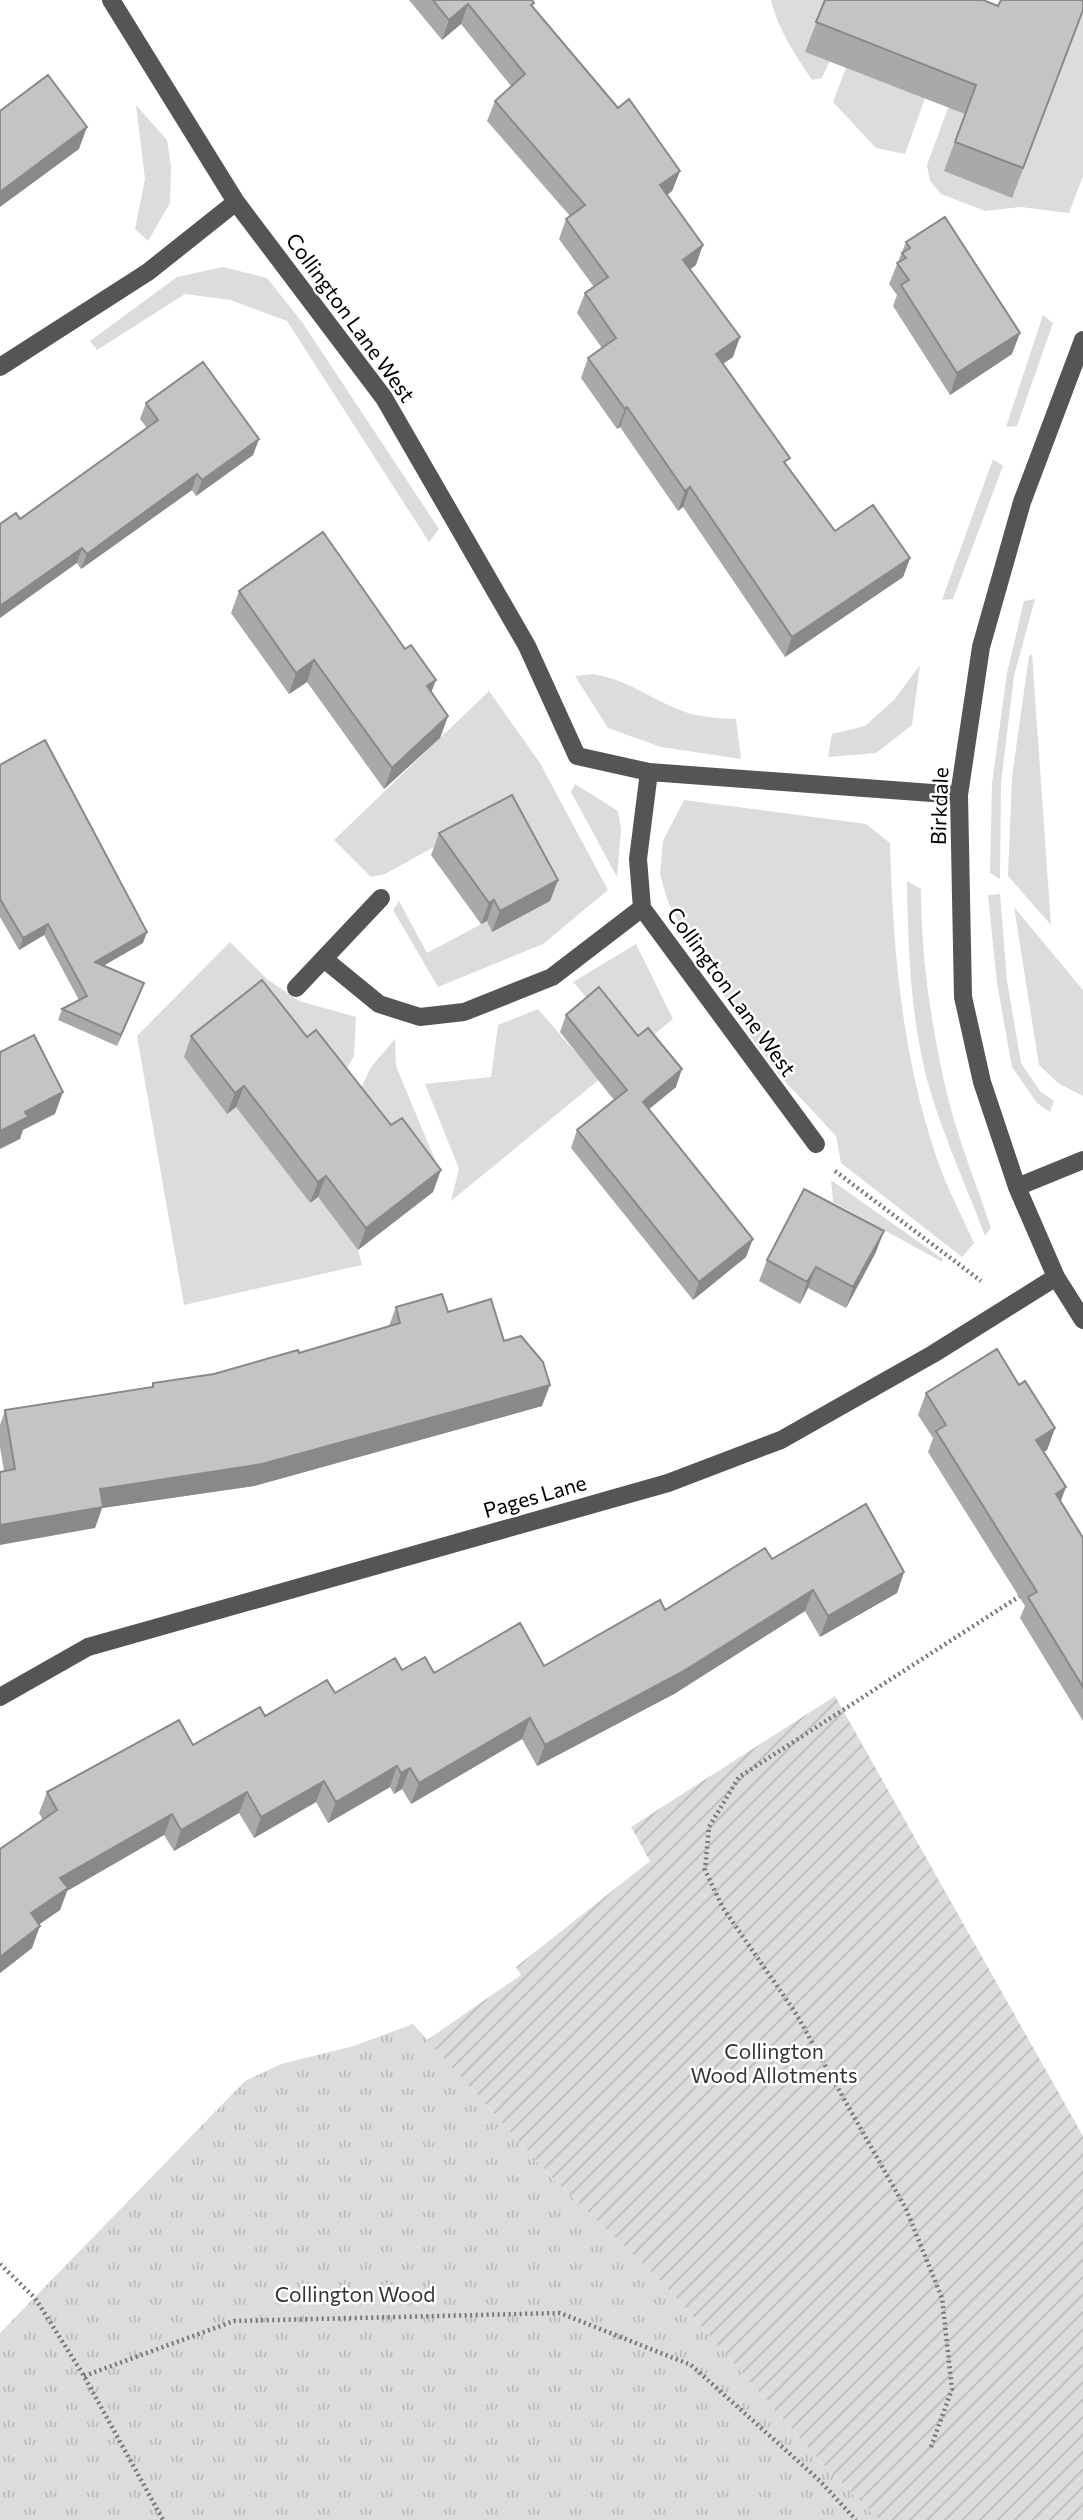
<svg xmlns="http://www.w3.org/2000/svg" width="1083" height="2520" font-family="Commissioner,sans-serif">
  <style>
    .grass { fill: #dcdcdc }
    .park { fill: url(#park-tufts) }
    .garden { fill: url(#garden-furrows) }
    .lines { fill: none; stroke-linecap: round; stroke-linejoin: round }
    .path { stroke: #777; stroke-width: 4.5; stroke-dasharray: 2 3.5; stroke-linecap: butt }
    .minor { stroke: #555; stroke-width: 18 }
    .wall { fill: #a9a9a9 }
    .shaded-wall { fill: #898989 }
    .building { fill: #c4c4c4; stroke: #898989; stroke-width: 2 }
    .labels { text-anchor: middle; stroke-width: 5; stroke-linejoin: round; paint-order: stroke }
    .street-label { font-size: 21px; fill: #000; stroke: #fff }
    .park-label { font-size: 21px; fill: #333; stroke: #fff }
  </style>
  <defs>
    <pattern id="park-tufts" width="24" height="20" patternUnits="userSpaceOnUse" patternTransform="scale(1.75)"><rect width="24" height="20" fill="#dcdcdc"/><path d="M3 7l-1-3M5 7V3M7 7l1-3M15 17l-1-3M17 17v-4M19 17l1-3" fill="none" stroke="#bbb"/></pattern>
    <pattern id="garden-furrows" width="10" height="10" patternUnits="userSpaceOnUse" patternTransform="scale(1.75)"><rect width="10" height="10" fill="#dcdcdc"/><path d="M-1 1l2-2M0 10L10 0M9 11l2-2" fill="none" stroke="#bbb"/></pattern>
  </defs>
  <rect width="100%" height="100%" fill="#fff"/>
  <path class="grass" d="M 771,0 L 825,0 L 806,52 L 830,61 L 822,78 L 812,80 C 795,54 778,30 771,0 Z
    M 1083,0 L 1083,176 L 1069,213 L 1021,207 L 985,211 L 941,194 L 930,181 L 927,165 L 948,108 Z
    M 846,68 L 925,98 L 905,154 L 876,148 L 833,102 Z
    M 136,105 L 167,140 L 171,166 L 170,203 L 148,241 L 135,229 L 145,179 Z
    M 223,267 L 267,278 L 302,322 L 439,529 L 429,542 L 287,321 L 230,300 L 185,294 L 97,350 L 90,341 L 177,277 Z
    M 1043,315 L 1053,323 L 1017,426 L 1006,427 Z
    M 993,459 L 1003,466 L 953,599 L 942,600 Z
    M 1035,599 L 1014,676 L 1001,783 L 1000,879 L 990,873 L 992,783 L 1007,673 L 1024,601 Z
    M 1032,654 L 1051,925 L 1008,876 L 1012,777 L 1029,656 Z
    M 920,665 L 912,725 L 876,753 L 828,757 L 832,734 L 865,726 L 894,700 Z
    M 593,674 C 628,680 644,695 675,708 C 694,717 716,718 736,719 L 741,759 L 661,747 L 608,728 L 575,676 Z
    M 489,691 L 540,763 L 608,890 L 543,944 L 438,987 L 393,910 L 399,901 L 427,953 L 487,921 L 493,932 L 550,901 L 443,842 L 385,874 L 371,877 L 334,840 Z
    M 575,784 L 618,811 L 621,829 L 617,877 L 571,792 Z
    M 684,800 L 866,824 L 890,843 C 893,954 903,1070 943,1175 C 952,1198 964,1220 974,1243 L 962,1257 L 841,1163 L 836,1136 L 780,1076 L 749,1034 L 687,940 L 667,899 L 660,874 L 663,841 Z
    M 907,881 L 921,889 C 921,957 931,1024 946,1090 C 957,1137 976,1183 991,1228 L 985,1236 C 968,1191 948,1146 933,1100 C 911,1031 908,953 907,881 Z
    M 1000,894 L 1007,981 L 1021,1063 L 1040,1091 L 1054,1101 L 1050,1112 L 1037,1103 L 1012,1067 L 997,983 L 988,895 Z
    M 1014,907 L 1083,990 L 1083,1096 L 1058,1083 L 1039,1065 Z
    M 230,942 L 267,979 L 299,1001 L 356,1017 L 354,1056 L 336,1087 L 309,1051 L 227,1114 L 236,1107 L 310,1203 L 318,1197 L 358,1250 L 362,1265 L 184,1305 L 137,1036 Z
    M 636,944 L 673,1019 L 451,1201 L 459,1169 L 425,1084 L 491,1077 L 498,1025 L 538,1009 L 589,1068 L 593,1005 L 573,982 Z
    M 395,1039 L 396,1066 L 440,1172 L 433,1192 L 394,1140 L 352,1108 L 371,1067 Z
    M 831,1180 L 943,1259 L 942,1262 L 833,1202 Z"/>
  <path class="park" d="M 413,2024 L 556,2182 L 663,2283 L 819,2460 L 879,2520 L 0,2520 L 0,2333 L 245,2081 L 281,2064 L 354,2046 Z"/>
  <path class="garden" d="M 835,1696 L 1083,2136 L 1083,2520 L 879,2520 L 819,2460 L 663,2283 L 556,2182 L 427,2040 L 521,1975 L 516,1967 L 650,1861 L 631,1827 Z"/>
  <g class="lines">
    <path class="path" d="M 835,1171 L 981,1281
      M 0,2264 L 35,2298 L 84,2376 L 163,2520
      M 84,2376 L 234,2321 L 560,2313 L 691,2365 L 820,2481 L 856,2520
      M 931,2447 L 952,2389 L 942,2298 L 906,2209 L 795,2012 L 723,1908 L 705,1870 L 709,1827 L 739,1777 L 1023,1594"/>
    <path class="minor" d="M 111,0 L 236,202 L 384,398 L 527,646 L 577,756 L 649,772 L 959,795
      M 1083,340 L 1022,502 L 981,647 L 959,795 L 963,997 L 982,1082 L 1017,1187 L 1056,1277 L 1083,1320
      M 0,367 L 148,272 L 236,202
      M 649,772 L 638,859 L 642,908 L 816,1144
      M 324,959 L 379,1004 L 420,1017 L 464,1012 L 552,977 L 642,908
      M 296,988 L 381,898
      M 1017,1187 L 1083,1160
      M 0,1697 L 88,1647 L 668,1483 L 781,1440 L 933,1354 L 1056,1277"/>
  </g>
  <path class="wall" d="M 409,0 L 532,0 L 534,3 L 532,7 L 618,108 L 680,171 L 672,191 L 667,195 L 696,265 L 690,269 L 733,357 L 722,364 L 787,465 L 835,531 L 910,558 L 903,577 L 785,657 L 683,507 L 678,511 L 620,427 L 617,429 L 581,378 L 588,358 L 602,348 L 577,313 L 585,293 L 594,287 L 559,239 L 566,219 L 570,216 L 487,121 L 495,101 L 511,86 L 461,24 L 442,40 Z
    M 825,0 L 998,6 L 1083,11 L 1012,198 L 944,171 L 965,114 L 805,52 Z
    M 906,242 L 1012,354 L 950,395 L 893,306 L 897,295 L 889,284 Z
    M 146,403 L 259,439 L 253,455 L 196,496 L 192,490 L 81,569 L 77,563 L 20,519 L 147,428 L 140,419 Z
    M 239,591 L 431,693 L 448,716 L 440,738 L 384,789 L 307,682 L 289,694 L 231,613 Z
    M 0,765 L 143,943 L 104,965 L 144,983 L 117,1046 L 58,1020 L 62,1009 L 79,1000 L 44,935 L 19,950 L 0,917 Z
    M 439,833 L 558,880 L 550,901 L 492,932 L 487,921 L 481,924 L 431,855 Z
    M 566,1015 L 676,1087 L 648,1109 L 746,1257 L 693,1300 L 571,1148 L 577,1130 L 614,1100 L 560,1032 Z
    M 191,1036 L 307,1037 L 433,1192 L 358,1250 L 318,1197 L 310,1203 L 236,1107 L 227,1114 L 184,1057 Z
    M 876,1252 L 846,1308 L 808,1288 L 800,1304 L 759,1281 L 767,1260 Z
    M 396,1307 L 448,1312 L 504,1341 L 542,1406 L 254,1486 L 102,1508 L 95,1528 L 4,1471 L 0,1447 L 0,1425 L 5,1410 L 151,1388 L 153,1383 L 214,1374 L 299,1353 L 389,1326 Z
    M 1019,1385 L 1055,1428 L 1047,1450 L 1043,1452 L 1061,1502 L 1083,1538 L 1083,1721 L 1020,1618 L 1025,1606 L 928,1452 L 933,1438 L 918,1415 L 926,1393 Z
    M 772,1559 L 904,1572 L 897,1593 L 820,1637 L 805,1611 L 674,1694 L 537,1766 L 522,1739 L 411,1804 L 402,1789 L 394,1794 L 390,1787 L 328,1823 L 316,1802 L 254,1838 L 239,1813 L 174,1851 L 164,1835 L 67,1891 L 60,1910 L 39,1924 L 32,1948 L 0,1973 L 0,1849 L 43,1820 L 39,1813 L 47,1792 L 193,1745 L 265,1716 L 402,1670 L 434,1673 L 544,1666 Z"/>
  <path class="shaded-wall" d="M 468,4 L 461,24 L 442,40 L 449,20 Z
    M 87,127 L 79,149 L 0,207 L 0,192 Z
    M 680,171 L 672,191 L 653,205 L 660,185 Z
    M 703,245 L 696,265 L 676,280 L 683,260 Z
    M 1020,333 L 1012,354 L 950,395 L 957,373 Z
    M 740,337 L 733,357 L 708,374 L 716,354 Z
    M 627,407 L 620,427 L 617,429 L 625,409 Z
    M 259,439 L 253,455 L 196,496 L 202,480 Z
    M 197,474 L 192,490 L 81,569 L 87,554 Z
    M 690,487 L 683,507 L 678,511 L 685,491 Z
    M 82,548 L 77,563 L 0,618 L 0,606 Z
    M 910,558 L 903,577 L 785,657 L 792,637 Z
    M 314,660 L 307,682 L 289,694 L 296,673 Z
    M 436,680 L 428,701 L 427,686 Z
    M 448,716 L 440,738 L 384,789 L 392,768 Z
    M 558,880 L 550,901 L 492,932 L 500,911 Z
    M 494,900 L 487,921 L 481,924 L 489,903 Z
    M 48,924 L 44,935 L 19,950 L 23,938 Z
    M 147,932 L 143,943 L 91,973 L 95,962 Z
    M 144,983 L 140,994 L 117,1046 L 121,1035 Z
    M 682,1069 L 676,1087 L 636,1120 L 643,1102 Z
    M 244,1086 L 236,1107 L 227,1114 L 235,1093 Z
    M 63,1092 L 55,1114 L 23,1130 L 20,1139 L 0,1149 L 0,1131 L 25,1112 Z
    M 441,1170 L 433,1192 L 358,1250 L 366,1228 Z
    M 326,1176 L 318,1197 L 310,1203 L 318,1182 Z
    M 884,1231 L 876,1252 L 846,1308 L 853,1287 Z
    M 753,1239 L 746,1257 L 693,1300 L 699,1282 Z
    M 816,1267 L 808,1288 L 800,1304 L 807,1282 Z
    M 550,1385 L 542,1406 L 254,1486 L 102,1508 L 95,1528 L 0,1545 L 0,1525 L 100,1489 Z
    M 1055,1428 L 1047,1450 L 1028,1461 L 1036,1440 Z
    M 1066,1487 L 1058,1509 L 1056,1494 Z
    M 904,1572 L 897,1593 L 820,1637 L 828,1616 Z
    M 813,1590 L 805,1611 L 674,1694 L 537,1766 L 545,1745 Z
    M 530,1718 L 522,1739 L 411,1804 L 419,1783 Z
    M 397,1766 L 390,1787 L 328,1823 L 336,1802 Z
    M 410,1768 L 402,1789 L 394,1794 L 401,1773 Z
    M 324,1781 L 316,1802 L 254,1838 L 261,1817 Z
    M 247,1792 L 239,1813 L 174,1851 L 181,1830 Z
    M 172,1814 L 164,1835 L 67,1891 L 60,1910 L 24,1935 L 31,1913 L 60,1878 Z
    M 40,1926 L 32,1948 L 0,1973 L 0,1957 Z"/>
  <path class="building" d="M 433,0 L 532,0 L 534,3 L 531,5 L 618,108 L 629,99 L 680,171 L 660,185 L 703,245 L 683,260 L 740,337 L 716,354 L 790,458 L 784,462 L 835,531 L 873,505 L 910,558 L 792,637 L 690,487 L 685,491 L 627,407 L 625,409 L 588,358 L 616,338 L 585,293 L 608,277 L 566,219 L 585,205 L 495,101 L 525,74 L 468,4 L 449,20 Z
    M 825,0 L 983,0 L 998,6 L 1001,0 L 1083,0 L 1083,10 L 1023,168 L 955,142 L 976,85 L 816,22 Z
    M 48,75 L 87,127 L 0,192 L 0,111 Z
    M 945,217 L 1020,333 L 957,373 L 901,285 L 909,280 L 897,263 L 906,258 L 902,253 L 910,248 L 906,242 Z
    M 203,362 L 259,439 L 202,480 L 197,474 L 87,554 L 82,548 L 0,606 L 0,524 L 16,513 L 20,519 L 158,420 L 146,403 Z
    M 323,532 L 405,649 L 411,645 L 436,680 L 427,686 L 448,716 L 392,768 L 314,660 L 296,673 L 239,591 Z
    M 45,740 L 147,932 L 95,962 L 144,983 L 121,1035 L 62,1009 L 87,996 L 48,924 L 23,938 L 0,899 L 0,765 Z
    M 512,795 L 558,880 L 500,911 L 494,900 L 489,903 L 439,833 Z
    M 262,980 L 307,1037 L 316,1030 L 391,1125 L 402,1118 L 441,1170 L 366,1228 L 326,1176 L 318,1182 L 244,1086 L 235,1093 L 191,1036 Z
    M 599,987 L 638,1036 L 648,1028 L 682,1069 L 643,1102 L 753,1239 L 699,1282 L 577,1130 L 627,1090 L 566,1015 Z
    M 34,1035 L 63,1092 L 25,1112 L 28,1117 L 0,1131 L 0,1052 Z
    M 804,1189 L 884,1231 L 853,1287 L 816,1267 L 807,1282 L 767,1260 Z
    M 442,1294 L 448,1312 L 491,1299 L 504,1341 L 521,1336 L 543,1362 L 550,1385 L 262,1464 L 100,1489 L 103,1507 L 0,1525 L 0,1472 L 15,1469 L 5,1410 L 153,1387 L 153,1383 L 214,1374 L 298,1350 L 299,1353 L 400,1323 L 396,1307 Z
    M 997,1349 L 1019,1385 L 1025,1381 L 1055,1428 L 1036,1440 L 1066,1487 L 1056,1494 L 1083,1538 L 1083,1687 L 1028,1597 L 1037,1592 L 936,1431 L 946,1425 L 926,1393 Z
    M 866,1504 L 904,1572 L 828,1616 L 813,1590 L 682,1672 L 545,1745 L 530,1718 L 419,1783 L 410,1768 L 401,1773 L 397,1766 L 336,1802 L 324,1781 L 261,1817 L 247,1792 L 181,1830 L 172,1814 L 60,1878 L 68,1888 L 31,1913 L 40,1926 L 0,1957 L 0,1849 L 57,1810 L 47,1792 L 179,1720 L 193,1745 L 260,1707 L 265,1716 L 327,1680 L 335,1693 L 395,1658 L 402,1670 L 425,1657 L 434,1673 L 520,1623 L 544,1666 L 660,1600 L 665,1610 L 765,1548 L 772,1559 Z"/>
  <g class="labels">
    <g class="street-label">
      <text transform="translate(350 318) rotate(54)" y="7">Collington Lane West</text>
      <text transform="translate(940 806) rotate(-88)" y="7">Birkdale</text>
      <text transform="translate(731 992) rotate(54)" y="7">Collington Lane West</text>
      <text transform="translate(535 1497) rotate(-16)" y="7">Pages Lane</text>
    </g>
    <g class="park-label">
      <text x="774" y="2059">Collington<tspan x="774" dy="24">Wood Allotments</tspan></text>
      <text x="355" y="2302">Collington Wood</text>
    </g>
  </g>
</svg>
